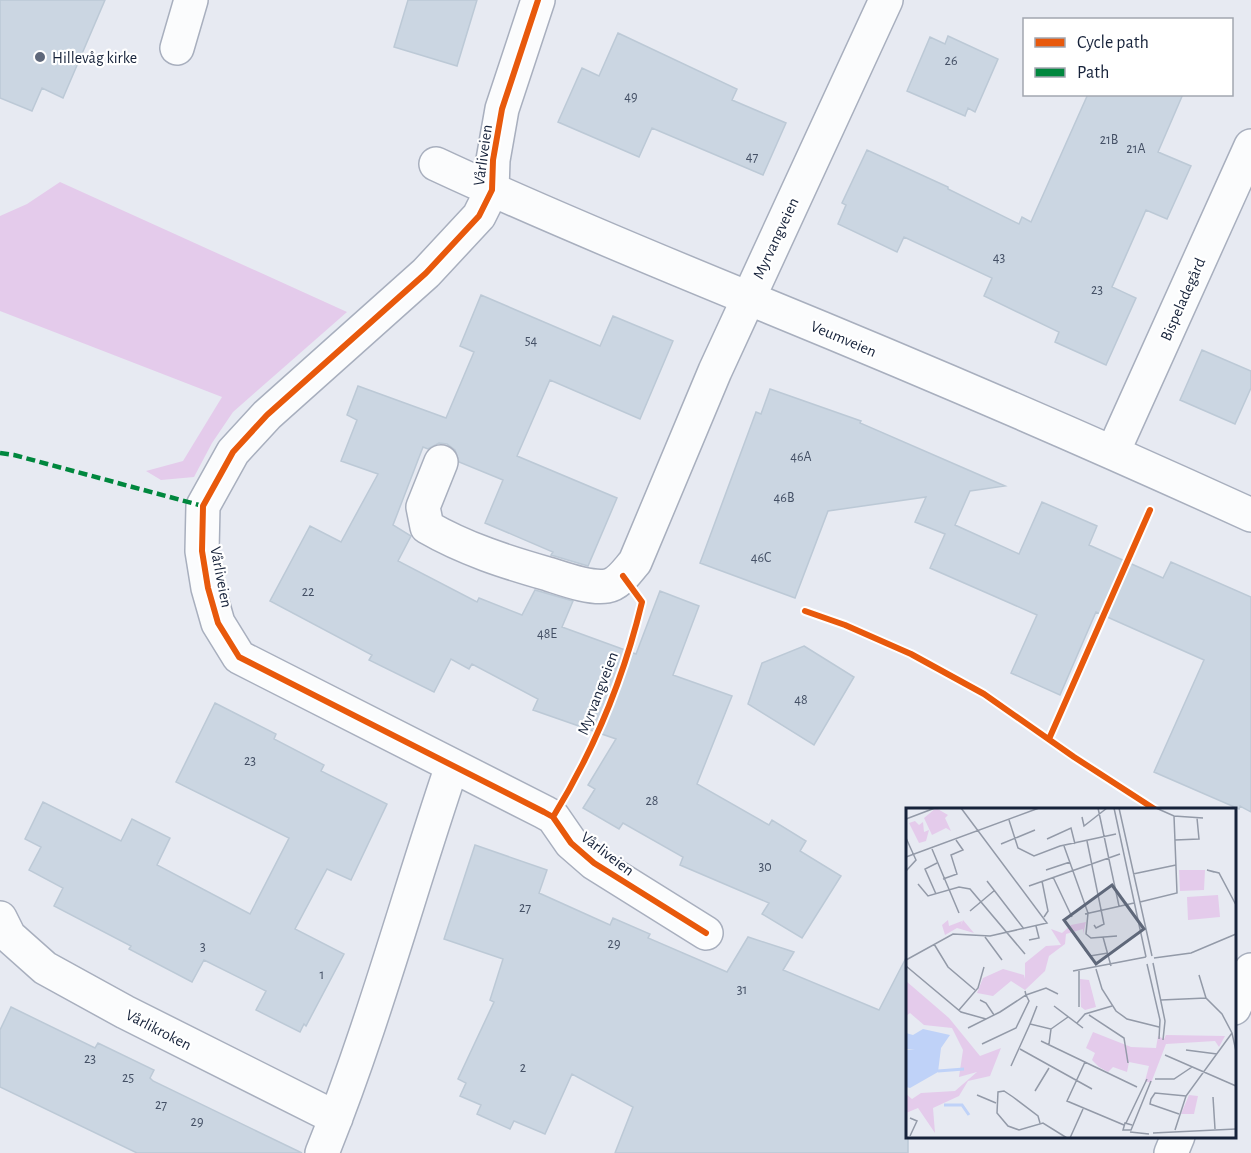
<svg xmlns="http://www.w3.org/2000/svg" width="1251" height="1153" font-family="'Alegreya Sans',sans-serif">
  <style>
    .green { fill: #e4cbeb }
    .building { fill: #cbd6e2; stroke: #bcc9d6; stroke-width: 1.5 }
    .lines { fill: none; stroke-linecap: round; stroke-linejoin: round }
    .minor-casing { stroke: #a8afbe; stroke-width: 36 }
    .primary-casing { stroke: #a8afbe; stroke-width: 36 }
    .minor { stroke: #fbfcfd; stroke-width: 33 }
    .primary { stroke: #fbfcfd; stroke-width: 33 }
    .quiet { stroke: #00873e; stroke-width: 4.5; stroke-dasharray: 9 4.5; stroke-linecap: butt }
    .cycleway-casing { stroke: #fff; stroke-width: 10 }
    .cycleway { stroke: #e8590c; stroke-width: 6 }
    .poi-dot { fill: #5f687a; stroke: #fff; stroke-width: 2 }
    .labels { text-anchor: middle; stroke-width: 4.5; stroke-linejoin: round; paint-order: stroke }
    .number-label { font-size: 14px; fill: #445065 }
    .poi-label { font-size: 16px; fill: #16223a; stroke: #fff; text-anchor: start }
    .street-label { font-size: 16px; fill: #16223a; stroke: #fff }
    .inset-river { fill: none; stroke: #bfd2f8; stroke-width: 3 }
    .inset-road { fill: none; stroke: #939aa8; stroke-width: 1.5 }
    .view { fill: #5f687a; fill-opacity: 0.15; stroke: #5f687a; stroke-width: 3 }
    .inset-edge { fill: none; stroke: #16223a; stroke-width: 3 }
  </style>
  <rect width="100%" height="100%" fill="#e7eaf2"/>
  <path class="green" d="M 60,182 L 347,312 L 233,412 L 212,443 L 194,477 L 161,480 L 146,471 L 183,461 L 222,397 L 0,311 L 0,216 L 27,204 Z"/>
  <path class="building" d="M 0,0 L 105,0 L 63,98 L 42,88 L 32,111 L 0,98 Z
    M 408,0 L 477,0 L 457,66 L 394,47 Z
    M 618,33 L 737,89 L 732,100 L 786,123 L 763,175 L 652,128 L 639,157 L 558,122 L 582,68 L 599,76 Z
    M 948,36 L 998,59 L 975,112 L 968,108 L 965,116 L 907,91 L 930,37 L 945,44 Z
    M 1088,94 L 1183,94 L 1158,152 L 1191,166 L 1167,219 L 1146,210 L 1112,287 L 1136,298 L 1106,365 L 1055,342 L 1059,332 L 984,296 L 992,278 L 904,237 L 897,252 L 838,224 L 846,205 L 842,203 L 867,150 L 948,187 L 948,189 L 1019,224 L 1022,217 L 1031,222 Z
    M 481,295 L 600,346 L 613,316 L 673,341 L 640,419 L 550,380 L 517,456 L 617,498 L 588,566 L 551,555 L 553,552 L 485,523 L 503,480 L 459,462 L 455,450 L 447,444 L 439,443 L 428,449 L 423,447 L 393,525 L 411,536 L 398,561 L 477,602 L 479,598 L 522,615 L 535,590 L 573,601 L 562,627 L 636,654 L 660,591 L 699,606 L 673,675 L 732,696 L 697,784 L 769,825 L 772,820 L 806,841 L 800,851 L 841,876 L 802,938 L 762,914 L 769,903 L 680,865 L 683,857 L 623,823 L 619,829 L 583,808 L 595,789 L 588,785 L 616,739 L 533,710 L 538,699 L 472,664 L 469,669 L 451,659 L 434,692 L 369,660 L 372,655 L 270,601 L 310,526 L 341,542 L 378,474 L 341,461 L 357,420 L 347,415 L 358,386 L 446,418 L 474,352 L 460,346 Z
    M 1202,350 L 1251,371 L 1251,388 L 1235,424 L 1180,400 Z
    M 770,389 L 861,421 L 860,423 L 1005,486 L 970,491 L 955,525 L 1019,554 L 1042,502 L 1097,526 L 1089,545 L 1163,578 L 1171,562 L 1251,597 L 1251,812 L 1240,806 L 1239,809 L 1154,772 L 1204,660 L 1096,612 L 1060,695 L 1011,673 L 1037,615 L 930,568 L 945,534 L 915,522 L 926,497 L 828,511 L 795,598 L 700,563 L 756,412 L 761,414 Z
    M 804,646 L 854,677 L 814,745 L 748,704 L 762,663 Z
    M 215,703 L 276,734 L 274,739 L 324,765 L 321,771 L 387,804 L 351,880 L 327,869 L 295,929 L 344,954 L 306,1026 L 304,1024 L 300,1032 L 256,1010 L 266,991 L 204,960 L 192,982 L 129,949 L 131,946 L 54,906 L 63,888 L 29,870 L 41,847 L 25,839 L 43,802 L 121,841 L 132,819 L 170,838 L 157,865 L 250,914 L 289,838 L 176,782 Z
    M 475,845 L 547,870 L 539,893 L 610,925 L 613,918 L 650,934 L 648,938 L 727,972 L 748,937 L 794,952 L 783,970 L 879,1010 L 908,954 L 908,1153 L 615,1153 L 633,1107 L 572,1074 L 545,1134 L 514,1121 L 510,1129 L 477,1114 L 481,1105 L 460,1096 L 466,1083 L 458,1079 L 494,1002 L 490,1000 L 503,959 L 444,939 Z
    M 11,1007 L 95,1048 L 98,1043 L 154,1070 L 150,1078 L 153,1081 L 302,1153 L 137,1153 L 0,1087 L 0,1030 Z"/>
  <g class="lines">
    <defs>
      <path id="minor" d="M 538,0 L 502,109 L 493,160 L 492,190 L 479,216 L 426,273 L 267,415 L 233,452 L 203,506 L 202,551 L 208,588 L 218,623 L 239,657 L 544,812 L 553,817 L 571,843 L 594,863 L 706,933
        M 177,48 L 191,0
        M 436,164 C 539,212 643,255 748,298 C 917,367 1085,439 1251,515
        M 1113,452 L 1251,146
        M 441,462 L 423,507 L 427,527 C 465,549 506,562 548,574 C 564,579 590,589 607,586 C 619,584 627,571 635,562 L 715,371 L 886,0
        M 0,918 L 9,936 L 45,968 L 125,1012 L 336,1118
        M 322,1153 C 373,1027 408,895 452,766"/>
      <path id="primary" d="M 1234,1008 L 1251,970
        M 1171,1153 L 1178,1136"/>
    </defs>
    <use href="#minor" class="minor-casing"/>
    <use href="#primary" class="primary-casing"/>
    <use href="#minor" class="minor"/>
    <use href="#primary" class="primary"/>
    <path class="quiet" d="M 0,453 L 14,455 L 203,506"/>
    <defs>
      <path id="cycleway" d="M 538,0 L 502,109 L 493,160 L 492,190 L 479,216 L 426,273 L 267,415 L 233,452 L 203,506 L 202,551 L 208,588 L 218,623 L 239,657 L 544,812 L 553,817 L 571,843 L 594,863 L 706,933
        M 805,611 L 845,625 L 911,654 L 984,694 L 1074,757 L 1156,810
        M 1049,739 L 1150,510
        M 553,817 C 593,752 624,677 642,602 L 623,576"/>
    </defs>
    <use href="#cycleway" class="cycleway-casing"/>
    <use href="#cycleway" class="cycleway"/>
  </g>
  <circle class="poi-dot" cx="40" cy="57" r="6"/>
  <g class="labels">
    <g class="number-label">
      <text x="951" y="65">26</text>
      <text x="631" y="101">49</text>
      <text x="1109" y="144">21B</text>
      <text x="1136" y="153">21A</text>
      <text x="752" y="161">47</text>
      <text x="999" y="262">43</text>
      <text x="1097" y="294">23</text>
      <text x="531" y="345">54</text>
      <text x="801" y="461">46A</text>
      <text x="784" y="502">46B</text>
      <text x="761" y="562">46C</text>
      <text x="308" y="596">22</text>
      <text x="547" y="638">48E</text>
      <text x="801" y="704">48</text>
      <text x="250" y="765">23</text>
      <text x="652" y="805">28</text>
      <text x="765" y="871">30</text>
      <text x="525" y="912">27</text>
      <text x="614" y="948">29</text>
      <text x="203" y="951">3</text>
      <text x="322" y="979">1</text>
      <text x="742" y="994">31</text>
      <text x="90" y="1063">23</text>
      <text x="523" y="1072">2</text>
      <text x="128" y="1082">25</text>
      <text x="161" y="1109">27</text>
      <text x="197" y="1126">29</text>
    </g>
    <g class="poi-label">
      <text x="52" y="63">Hillevåg kirke</text>
    </g>
    <g class="street-label">
      <text transform="translate(482 155) rotate(-82)" y="6">Vårliveien</text>
      <text transform="translate(775 238) rotate(-65)" y="6">Myrvangveien</text>
      <text transform="translate(1182 299) rotate(-66)" y="6">Bispeladegård</text>
      <text transform="translate(844 338) rotate(23)" y="6">Veumveien</text>
      <text transform="translate(222 577) rotate(79)" y="6">Vårliveien</text>
      <text transform="translate(597 693) rotate(-69)" y="6">Myrvangveien</text>
      <text transform="translate(608 853) rotate(37)" y="6">Vårliveien</text>
      <text transform="translate(159 1029) rotate(27)" y="6">Vårlikroken</text>
    </g>
  </g>
  <g transform="translate(906 808)">
    <rect width="330" height="330" fill="#e7eaf2"/>
    <path d="M 30,0 L 42,7 L 39,10 L 45,23 L 40,20 L 26,27 L 18,10 ZM 9,13 L 13,17 L 17,14 L 18,24 L 23,22 L 20,33 L 13,35 L 3,15 ZM 299,62 L 298,82 L 274,83 L 273,62 ZM 312,87 L 314,109 L 282,112 L 281,89 ZM 42,112 L 43,118 L 56,113 L 55,117 L 57,112 L 68,125 L 51,120 L 39,127 L 36,117 ZM 180,114 L 177,126 L 177,121 L 160,126 L 159,136 L 143,148 L 139,163 L 119,182 L 105,173 L 87,188 L 71,185 L 77,170 L 97,161 L 118,167 L 119,171 L 119,155 L 140,138 L 155,137 L 145,121 L 156,125 L 165,117 ZM 174,171 L 183,172 L 190,199 L 179,202 L 175,199 ZM 0,173 L 43,210 L 74,248 L 95,240 L 84,268 L 62,273 L 53,288 L 27,300 L 29,325 L 12,300 L 0,305 L 0,286 L 6,291 L 15,285 L 49,283 L 71,264 L 53,269 L 57,242 L 46,220 L 18,217 L 4,205 L 0,208 ZM 187,224 L 225,239 L 250,240 L 252,228 L 258,231 L 260,227 L 319,228 L 313,239 L 309,233 L 260,236 L 245,275 L 239,273 L 243,258 L 223,254 L 221,264 L 207,259 L 202,264 L 193,259 L 186,252 L 189,245 L 180,240 ZM 283,287 L 292,288 L 288,306 L 275,306 Z" fill="#e4cbeb"/>
    <path d="M 17,221 L 44,227 L 35,240 L 32,264 L 4,280 L 0,279 L 0,242 L 9,241 L 0,241 L 0,225 L 7,227 Z" fill="#bfd2f8"/>
    <path class="inset-river" d="M 32,263 L 58,261M 38,297 L 56,297 L 63,307"/>
    <path class="inset-road" d="M 192,0 L 213,98M 208,0 L 240,149M 213,0 L 246,148M 250,0 L 268,8 L 297,10M 176,9 L 178,18 L 201,0M 0,11 L 29,0M 103,12 L 112,40 L 128,48 L 154,38 L 210,26M 0,30 L 10,52 L 0,63M 141,31 L 165,20 L 169,36M 269,32 L 293,31 L 291,10M 181,33 L 198,116 L 190,120 L 188,117M 95,36 L 129,22M 158,38 L 182,105 L 180,126 L 185,130 L 211,128M 26,41 L 53,105M 0,49 L 133,0M 140,62 L 164,54M 308,64 L 301,62 L 313,65 L 330,97M 227,66 L 270,57M 147,69 L 166,109M 37,71 L 51,66 L 45,47 L 57,42 L 50,32M 81,73 L 118,121M 136,73 L 142,103 L 138,109M 12,76 L 22,88 L 53,79 L 64,81 L 119,146M 123,78 L 214,46M 30,86 L 19,61 L 31,55M 234,94 L 271,85 L 268,8M 64,103 L 89,82M 179,106 L 228,95M 79,129 L 96,152M 197,129 L 205,158M 123,132 L 133,130 L 130,118M 28,136 L 42,159 L 69,182M 179,142 L 184,148 L 202,145M 248,150 L 285,145 L 330,126M 0,152 L 47,126 L 84,128 L 141,115 L 55,0M 247,155 L 259,213 L 257,232M 241,156 L 254,212 L 253,231M 0,158 L 55,204 L 80,211M 190,161 L 196,181 L 210,203 L 221,211 L 253,219M 167,163 L 240,149M 173,163 L 173,199M 293,167 L 300,190 L 316,206 L 326,225 L 330,243M 74,192 L 80,195 L 88,207M 255,192 L 300,190M 131,198 L 124,216 L 145,221 L 143,236M 148,198 L 177,220M 53,202 L 72,180 L 78,159M 183,207 L 218,230 L 222,255M 171,215 L 179,206 L 206,198M 62,220 L 94,204 L 120,187 L 119,183M 145,221 L 162,209M 135,233 L 231,279M 76,236 L 110,220 L 123,193 L 120,187 L 140,180 L 152,186M 114,241 L 186,281M 280,242 L 311,246M 259,247 L 330,278M 179,254 L 161,293 L 218,317M 105,258 L 124,216M 249,271 L 268,271 L 286,259M 129,283 L 143,260M 71,287 L 90,295M 307,289 L 309,321M 273,306 L 244,296 L 245,291 L 249,285 L 280,288M 4,310 L 11,313 L 4,328M 134,315 L 132,308 L 107,289 L 98,283 L 92,284 L 91,305 L 102,318 L 113,322 L 137,315 L 161,330M 220,315 L 241,271M 226,317 L 219,315 L 217,322 L 225,322 L 245,273M 269,322 L 280,288 L 326,225M 224,324 L 243,326M 247,325 L 330,321M 164,330 L 177,301"/>
    <path class="view" d="M 206,77 L 238,121 L 190,156 L 158,112 Z"/>
    <rect width="330" height="330" class="inset-edge"/>
  </g>
  <rect x="1023" y="18" width="210" height="78" fill="#ffffff" stroke="#a2a7b0" stroke-width="1.5"/>
  <rect x="1035" y="38" width="30" height="9" fill="#e8590c" stroke="#a2a7b0" stroke-width="1.5"/>
  <text x="1077" y="48" font-size="18" fill="#16223a">Cycle path</text>
  <rect x="1035" y="68" width="30" height="9" fill="#00873e" stroke="#a2a7b0" stroke-width="1.5"/>
  <text x="1077" y="78" font-size="18" fill="#16223a">Path</text>
</svg>
